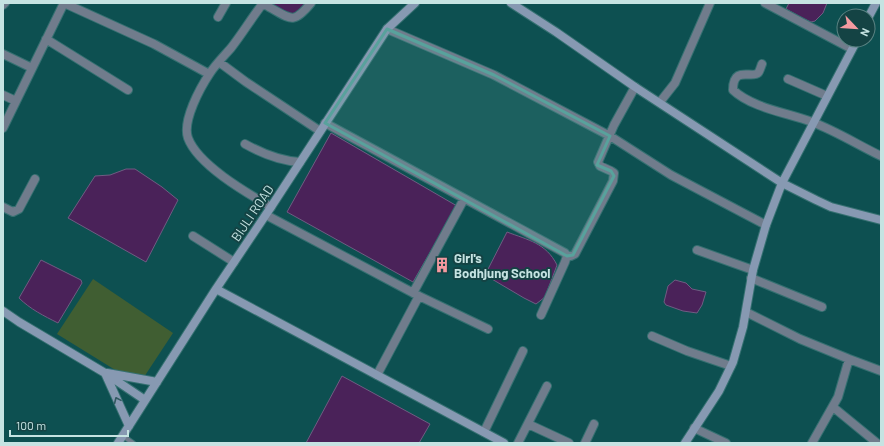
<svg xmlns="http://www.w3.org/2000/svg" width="884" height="446" font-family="Barlow,sans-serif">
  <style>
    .green { fill: #405e32 }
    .water { fill: #4a2259; stroke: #6f5c82 }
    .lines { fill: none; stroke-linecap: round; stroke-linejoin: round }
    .lane-casing { stroke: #357071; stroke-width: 6 }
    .street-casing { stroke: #357071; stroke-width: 10 }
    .secondary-casing { stroke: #357071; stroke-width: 10 }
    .lane { stroke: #707c8c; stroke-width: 4 }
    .street { stroke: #707c8c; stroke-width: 8 }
    .secondary { stroke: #8799b2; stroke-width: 8 }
    .oneway { stroke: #315860 }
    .marked { fill: #58a29c; fill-opacity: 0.2; stroke: #58a29c; stroke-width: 3; stroke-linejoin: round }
    .labels { text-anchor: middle; stroke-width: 4; stroke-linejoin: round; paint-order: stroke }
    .street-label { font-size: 13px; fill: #c5e3e2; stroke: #144344 }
    .poi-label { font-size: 13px; font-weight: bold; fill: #c5e3e2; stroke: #144344; text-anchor: start }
  </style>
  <rect width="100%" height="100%" fill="#0d5051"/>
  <path class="green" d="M 93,279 L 173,333 L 144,377 L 125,376 L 57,334 Z"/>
  <path class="water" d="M 267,3 L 305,3 C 292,23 284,13 267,3 Z
    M 789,3 L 827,3 L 823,13 L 815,21 L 811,22 L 804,19 L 786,9 Z
    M 331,133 L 457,206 L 413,282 L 287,212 Z
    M 126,169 L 135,169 L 162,187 L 178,200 L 146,262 L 68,218 L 95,176 L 110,175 Z
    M 507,232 C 528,240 546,243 557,265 L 545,297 L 536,304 L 524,298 L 485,275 Z
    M 41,260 L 81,280 L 82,283 L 58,323 C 44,316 30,309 19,298 Z
    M 675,280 L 686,283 L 692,289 L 706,292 L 702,305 L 697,313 L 683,311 L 666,305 L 664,302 L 668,286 Z
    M 342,376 L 430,424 L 419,443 L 306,443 Z"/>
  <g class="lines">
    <defs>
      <path id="lane" d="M 123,436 L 133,443"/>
      <path id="street" d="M 64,3 L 154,44 L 209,74
        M 765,3 L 852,49
        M 3,5 L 5,3
        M 218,17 L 226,3
        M 387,29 L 494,75 L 610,136 L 671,175 L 766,225
        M 46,39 L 128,90
        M 3,54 L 32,68
        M 219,62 L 246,82 L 320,131
        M 762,64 C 761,66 760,71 758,73 C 752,79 733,65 733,90 C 752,108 788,113 812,122 C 836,131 858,145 881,156
        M 788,79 L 827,96
        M 3,95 L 16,101
        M 660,102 L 675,83 L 710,3
        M 325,123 L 565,253 L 567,256 L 565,262 L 541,315
        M 3,128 L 64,3
        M 245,144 C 263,154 280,161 300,162
        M 3,207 L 13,212 L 19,209 L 35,179
        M 271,207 C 247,193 198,165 188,138 C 182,121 200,88 210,73 C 216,64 224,56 231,48 C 242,34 251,19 261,6 C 265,5 266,5 269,7 C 291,19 293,25 311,3
        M 266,215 L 419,296 L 488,329
        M 193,236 L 234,262
        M 697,250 L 753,270
        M 567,256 L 571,256 L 575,254 L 613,181 L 614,173 L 611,171 L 600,166 L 598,162 L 614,125 L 635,87
        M 751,278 L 822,307
        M 413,293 L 464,199
        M 746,312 L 800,339 L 849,359 L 881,371
        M 652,336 L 687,351 L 731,366
        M 377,375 L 419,296
        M 833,407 L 877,443
        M 528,424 L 569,443
        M 694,428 L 726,443
        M 484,432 L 523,351
        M 518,443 L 547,386
        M 585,443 L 594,424
        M 812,443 L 838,397 L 849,359"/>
      <path id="secondary" d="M 511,3 L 556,32 L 635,87 L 782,183 L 816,200 L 831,207 L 881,220
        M 868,18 L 876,3
        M 216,289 L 504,443
        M 3,311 L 19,322 L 105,373 L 145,400
        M 105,373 L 129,426
        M 107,373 L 157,382
        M 118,443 L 216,289 L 271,207 L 387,29 L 415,3
        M 685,443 L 719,391 L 733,362 L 743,327 L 753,270 L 766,225 L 782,183 L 857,40"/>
    </defs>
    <use href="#lane" class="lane-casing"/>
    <use href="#street" class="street-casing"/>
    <use href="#secondary" class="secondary-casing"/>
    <use href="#lane" class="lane"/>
    <use href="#street" class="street"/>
    <use href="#secondary" class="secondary"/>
  </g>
  <defs><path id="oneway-chevron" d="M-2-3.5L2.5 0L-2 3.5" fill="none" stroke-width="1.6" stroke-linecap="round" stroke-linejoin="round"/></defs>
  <use class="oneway" href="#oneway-chevron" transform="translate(117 400) rotate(-114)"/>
  <path class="marked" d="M 387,29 L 494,75 L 610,136 L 597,165 L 611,171 L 614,176 L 573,255 L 567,256 L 325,123 Z"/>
  <defs>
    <symbol id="building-bare" viewBox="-9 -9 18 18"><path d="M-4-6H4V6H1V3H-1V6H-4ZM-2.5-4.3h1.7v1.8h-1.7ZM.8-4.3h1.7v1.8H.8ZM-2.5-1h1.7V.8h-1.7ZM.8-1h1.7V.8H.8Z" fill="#f49aa0" stroke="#144344" stroke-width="2.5" paint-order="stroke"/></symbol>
  </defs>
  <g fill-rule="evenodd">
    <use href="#building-bare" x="431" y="254" width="22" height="22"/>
  </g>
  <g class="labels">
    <g class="street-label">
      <text transform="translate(252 213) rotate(-56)" y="5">BIJLI ROAD</text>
    </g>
    <g class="poi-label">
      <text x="454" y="263">Girl's<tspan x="454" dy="15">Bodhjung School</tspan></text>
    </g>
  </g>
  <rect width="884" height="446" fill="none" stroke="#c5e3e2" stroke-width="8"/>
  <g transform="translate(856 28) rotate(115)"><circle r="19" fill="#144344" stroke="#5b8383"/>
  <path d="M0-3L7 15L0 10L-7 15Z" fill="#f49aa0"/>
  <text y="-6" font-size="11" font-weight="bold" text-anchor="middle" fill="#c5e3e2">N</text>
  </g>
  <path d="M10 430v6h118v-6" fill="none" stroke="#c5e3e2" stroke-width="2"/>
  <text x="16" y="430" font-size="12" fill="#c5e3e2" stroke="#144344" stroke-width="3" paint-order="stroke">100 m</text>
</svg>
